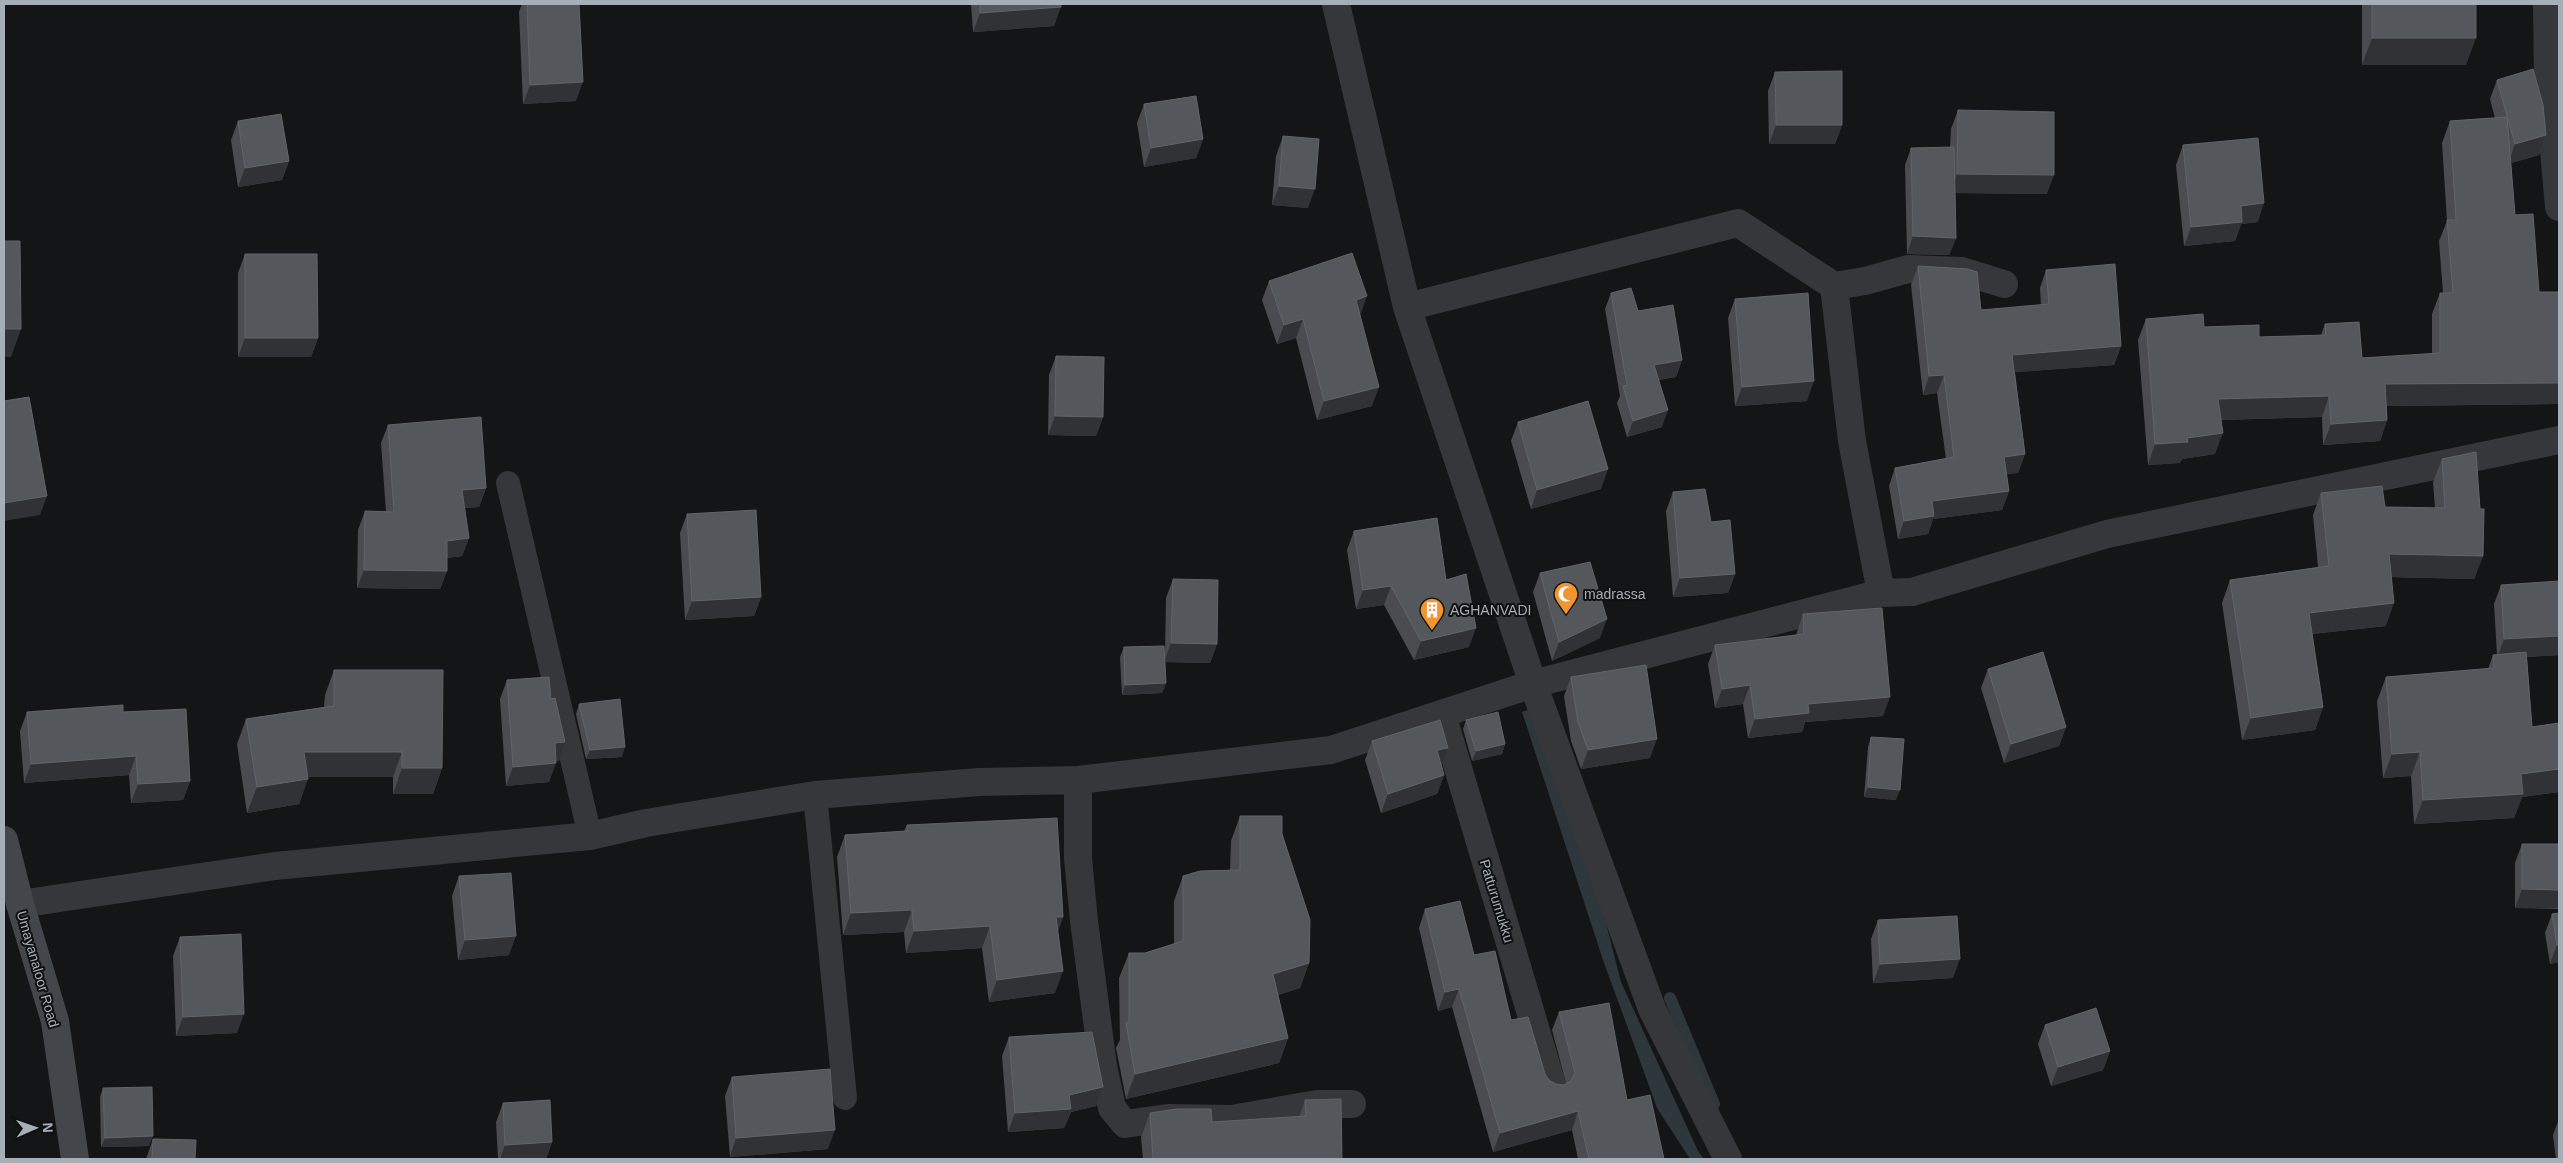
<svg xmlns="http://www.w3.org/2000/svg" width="2563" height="1163" font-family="Arial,sans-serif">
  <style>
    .water { fill: #2d373c }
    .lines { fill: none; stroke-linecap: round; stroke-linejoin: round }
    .stream { stroke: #2d373c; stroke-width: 12 }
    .service { stroke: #35373b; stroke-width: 24 }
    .minor { stroke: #35373b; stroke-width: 28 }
    .secondary { stroke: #43464b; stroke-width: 28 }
    .wall { fill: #4a4c51 }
    .shaded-wall { fill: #303235 }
    .building { fill: #54575c; stroke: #61646a }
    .labels { text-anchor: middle; stroke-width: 4; stroke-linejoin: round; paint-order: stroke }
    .poi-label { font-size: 14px; fill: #a6aeb7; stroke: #0f1011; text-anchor: start }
    .street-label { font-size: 14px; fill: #a6aeb7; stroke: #0f1011 }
  </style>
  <rect width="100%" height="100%" fill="#141516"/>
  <path class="water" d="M 1533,708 L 1598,892 L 1621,982 L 1698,1151 L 1704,1159 L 1690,1159 L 1657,1108 L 1640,1061 L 1604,963 L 1522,712 Z"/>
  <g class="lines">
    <path class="stream" d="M 1670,998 L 1714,1104"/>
    <path class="service" d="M 508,483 L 590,836
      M 815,795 L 845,1098"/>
    <path class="minor" d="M 1336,4 L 1407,307 L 1533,684 L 1652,1009 L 1728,1159
      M 2547,4 L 2548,81 L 2559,207
      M 1407,307 L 1738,223 L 1834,286
      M 1881,593 L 1852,441 L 1834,286 L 1865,281 L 1908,269 L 1962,271 L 2004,284
      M 1442,714 L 1553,1088
      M 1078,780 L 1078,858 L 1084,921 L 1103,1066 L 1112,1108 L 1125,1124 L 1167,1118 L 1232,1119 L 1317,1104 L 1352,1104
      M 20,904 L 275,866 L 590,836 L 646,823 L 815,795 L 979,782 L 1078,780 L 1331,750 L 1533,684 L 1881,593 L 1912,592 L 2107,534 L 2559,440"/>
    <path class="secondary" d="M 4,840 L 20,904 L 55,1021 L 75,1159"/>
  </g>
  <path class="wall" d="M 522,4 L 579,4 L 576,101 L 523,104 L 519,12 Z
    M 971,4 L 1061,4 L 1054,26 L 973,32 Z
    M 2362,4 L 2476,4 L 2466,65 L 2362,65 Z
    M 1775,72 L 1842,125 L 1835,144 L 1769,144 L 1768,91 Z
    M 2497,80 L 2546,135 L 2539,155 L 2511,163 L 2515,215 L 2539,292 L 2558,404 L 2387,406 L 2387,420 L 2380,441 L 2323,445 L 2322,417 L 2221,420 L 2215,454 L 2182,459 L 2180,463 L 2148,465 L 2138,340 L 2146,319 L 2204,327 L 2259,337 L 2321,335 L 2325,324 L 2362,358 L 2432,354 L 2432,314 L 2440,293 L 2443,293 L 2439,241 L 2447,221 L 2442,143 L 2450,121 L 2495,118 L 2490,99 Z
    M 1144,104 L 1203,139 L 1196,158 L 1144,167 L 1137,123 Z
    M 1958,110 L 2047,194 L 1955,193 L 1956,238 L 1949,255 L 1907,254 L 1905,165 L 1911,148 L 1950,148 L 1951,129 Z
    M 238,121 L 289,161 L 282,180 L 238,187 L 231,140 Z
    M 1283,136 L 1308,208 L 1272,205 L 1276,156 Z
    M 2183,145 L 2258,222 L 2241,224 L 2235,241 L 2184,246 L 2176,165 Z
    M 245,254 L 318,338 L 311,357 L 238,357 L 238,273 Z
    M 1918,266 L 1981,310 L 2041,305 L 2040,288 L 2046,270 L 2121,346 L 2114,365 L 2015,372 L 2025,454 L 2018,473 L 2006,474 L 2009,491 L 2002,510 L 1933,519 L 1928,534 L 1898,539 L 1889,486 L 1895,468 L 1946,459 L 1937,393 L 1923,395 L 1911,285 Z
    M 1269,281 L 1360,315 L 1372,406 L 1317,420 L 1296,338 L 1277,344 L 1262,300 Z
    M 1611,293 L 1638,311 L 1682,360 L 1676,377 L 1659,380 L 1662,427 L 1627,437 L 1617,403 L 1620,396 L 1605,309 Z
    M 1735,299 L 1807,401 L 1735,406 L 1728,318 Z
    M 1056,356 L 1103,417 L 1096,436 L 1048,435 L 1049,375 Z
    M 1518,422 L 1601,489 L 1531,509 L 1511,441 Z
    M 388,425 L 486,488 L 479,507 L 464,508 L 469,538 L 462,556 L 447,558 L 447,571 L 440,589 L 357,588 L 358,530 L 365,511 L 386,512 L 381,443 Z
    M 2442,459 L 2483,556 L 2474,579 L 2392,577 L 2386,626 L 2312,634 L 2323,707 L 2315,730 L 2242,740 L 2222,603 L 2230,580 L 2318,567 L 2313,515 L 2321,493 L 2385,507 L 2435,508 L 2433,482 Z
    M 1673,492 L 1711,522 L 1735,574 L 1728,593 L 1673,597 L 1666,511 Z
    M 687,514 L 761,597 L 754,616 L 685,620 L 680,533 Z
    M 1354,531 L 1446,580 L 1469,647 L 1414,660 L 1384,605 L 1356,609 L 1347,550 Z
    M 1540,573 L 1600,638 L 1552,661 L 1533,592 Z
    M 1173,579 L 1217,644 L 1210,663 L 1165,662 L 1166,683 L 1162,693 L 1122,695 L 1120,657 L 1124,647 L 1165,653 L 1166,598 Z
    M 2501,585 L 2559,655 L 2527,657 L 2532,727 L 2559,723 L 2559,792 L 2522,797 L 2514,818 L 2414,824 L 2411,776 L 2383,778 L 2377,701 L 2386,677 L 2488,669 L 2493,655 L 2497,655 L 2494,604 Z
    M 1803,614 L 1883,716 L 1805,722 L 1802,732 L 1748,738 L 1743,704 L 1715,708 L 1708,664 L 1715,645 L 1796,635 Z
    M 1988,669 L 2066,727 L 2059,746 L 2004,763 L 1981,688 Z
    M 334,670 L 442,768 L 433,794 L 393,794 L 393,777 L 308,777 L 299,804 L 247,813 L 237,744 L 246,719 L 324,707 L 325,695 Z
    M 1571,677 L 1650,758 L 1581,769 L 1571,741 L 1564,696 Z
    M 507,680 L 551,699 L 565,742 L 559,761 L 556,761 L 549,782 L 506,786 L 500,699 Z
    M 579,704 L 622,757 L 586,759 L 576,714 Z
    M 27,712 L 123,712 L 190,781 L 183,800 L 131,803 L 129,775 L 24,783 L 20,731 Z
    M 1466,720 L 1505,744 L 1502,754 L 1472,761 L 1463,729 Z
    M 1871,737 L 1896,800 L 1864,797 L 1868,747 Z
    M 1372,741 L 1442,766 L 1444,775 L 1437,794 L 1381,813 L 1365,760 Z
    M 1240,816 L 1282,834 L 1309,963 L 1300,988 L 1278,995 L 1288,1038 L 1279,1063 L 1126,1099 L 1116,1048 L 1120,1040 L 1119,978 L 1129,953 L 1145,953 L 1174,944 L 1174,901 L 1183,876 L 1230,870 L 1231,841 Z
    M 907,825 L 1063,917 L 1058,931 L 1055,993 L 989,1002 L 982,948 L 906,953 L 904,932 L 843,935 L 837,857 L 845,835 L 904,831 Z
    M 2522,844 L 2559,909 L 2515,908 L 2515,863 Z
    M 459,876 L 509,955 L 458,960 L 452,896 Z
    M 1425,909 L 1474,955 L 1511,1020 L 1549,1080 L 1556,1084 L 1564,1085 L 1566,1083 L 1552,1030 L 1559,1012 L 1627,1100 L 1664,1159 L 1578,1159 L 1572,1130 L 1493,1152 L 1452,1007 L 1438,1011 L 1419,928 Z
    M 2559,913 L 2559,962 L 2550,964 L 2545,933 L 2552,914 Z
    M 1878,920 L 1953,978 L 1873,983 L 1871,939 Z
    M 180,937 L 237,1033 L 176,1036 L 173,956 Z
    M 2045,1025 L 2110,1051 L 2103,1070 L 2051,1086 L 2038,1044 Z
    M 1009,1037 L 1103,1087 L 1096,1106 L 1071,1112 L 1064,1128 L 1008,1132 L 1002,1056 Z
    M 732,1077 L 828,1149 L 730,1157 L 725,1096 Z
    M 103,1088 L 149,1146 L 101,1147 L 100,1097 Z
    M 1305,1100 L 1342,1159 L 1143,1159 L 1141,1137 L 1150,1113 L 1212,1122 L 1299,1117 Z
    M 503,1103 L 552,1142 L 546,1159 L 498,1159 L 496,1122 Z
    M 2559,1119 L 2559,1159 L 2556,1159 L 2553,1135 Z
    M 153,1139 L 195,1159 L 146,1159 Z"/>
  <path class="shaded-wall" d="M 1061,7 L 1054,26 L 973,32 L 980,13 Z
    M 2372,38 L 2476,38 L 2466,65 L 2362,65 Z
    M 583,82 L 576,101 L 523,104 L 530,85 Z
    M 1776,125 L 1842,125 L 1835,144 L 1769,144 Z
    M 2546,135 L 2539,155 L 2508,164 L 2515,144 Z
    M 1203,139 L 1196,158 L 1144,167 L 1151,148 Z
    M 289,161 L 282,180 L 238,187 L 245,168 Z
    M 1957,174 L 2054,175 L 2047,194 L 1950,193 Z
    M 1279,186 L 1315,189 L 1308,208 L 1272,205 Z
    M 2264,203 L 2258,222 L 2241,224 L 2235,241 L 2184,246 L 2191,227 L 2241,206 Z
    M 1913,236 L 1956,238 L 1949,255 L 1907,254 Z
    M 1367,296 L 1360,316 L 1356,300 Z
    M 1303,319 L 1296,338 L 1277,344 L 1284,325 Z
    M 4,329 L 21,329 L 11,357 L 4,357 Z
    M 245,338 L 318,338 L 311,357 L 238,357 Z
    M 2121,346 L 2114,365 L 2006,373 L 2012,355 Z
    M 1682,360 L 1676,377 L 1648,381 L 1654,365 Z
    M 1944,375 L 1937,393 L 1923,395 L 1929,376 Z
    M 1814,381 L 1807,401 L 1735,406 L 1742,387 Z
    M 2559,383 L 2559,399 L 2558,404 L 2378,406 L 2385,384 Z
    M 1379,387 L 1372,406 L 1317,420 L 1324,401 Z
    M 2329,396 L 2322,417 L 2210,420 L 2218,399 Z
    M 1668,410 L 1662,427 L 1627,437 L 1633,421 Z
    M 1055,416 L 1103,417 L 1096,436 L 1048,435 Z
    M 2387,420 L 2380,441 L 2323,445 L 2331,424 Z
    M 2223,433 L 2215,454 L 2182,459 L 2180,463 L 2148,465 L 2155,444 L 2187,438 Z
    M 2025,454 L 2018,473 L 1997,475 L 2004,457 Z
    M 1608,469 L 1601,489 L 1531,509 L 1537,490 Z
    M 486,488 L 479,507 L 455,508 L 462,490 Z
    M 2009,491 L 2002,510 L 1933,519 L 1928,534 L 1898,539 L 1904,521 L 1932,501 Z
    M 47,496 L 40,515 L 4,521 L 4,503 Z
    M 469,538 L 462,556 L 440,559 L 447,541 Z
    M 2389,554 L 2483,556 L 2474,579 L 2381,577 Z
    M 364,570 L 447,571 L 440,589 L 357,588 Z
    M 1735,574 L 1728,593 L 1673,597 L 1680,578 Z
    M 1391,586 L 1384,605 L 1356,609 L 1363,590 Z
    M 761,597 L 754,616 L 685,620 L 692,601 Z
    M 2394,603 L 2386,626 L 2301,635 L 2309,613 Z
    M 1607,619 L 1600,638 L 1552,661 L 1559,642 Z
    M 1476,628 L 1469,647 L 1414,660 L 1421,641 Z
    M 2559,636 L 2559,655 L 2497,659 L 2504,639 Z
    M 1171,643 L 1217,644 L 1210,663 L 1164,662 Z
    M 1166,683 L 1162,693 L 1122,695 L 1125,685 Z
    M 1750,685 L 1743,704 L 1715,708 L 1722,689 Z
    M 1890,697 L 1883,716 L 1805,722 L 1802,732 L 1748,738 L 1755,719 L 1808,704 Z
    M 2323,707 L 2315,730 L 2242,740 L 2251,718 Z
    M 2066,727 L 2059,746 L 2004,763 L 2011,744 Z
    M 1657,739 L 1650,758 L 1581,769 L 1588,750 Z
    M 565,742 L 559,761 L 548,762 L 555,743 Z
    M 1505,744 L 1502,754 L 1472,761 L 1476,751 Z
    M 625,747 L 622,757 L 586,759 L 590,750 Z
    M 1448,748 L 1441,767 L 1437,750 Z
    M 304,752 L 402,752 L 393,777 L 295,777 Z
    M 2420,752 L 2411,776 L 2383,778 L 2392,754 Z
    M 136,756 L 129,775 L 24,783 L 31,764 Z
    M 556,763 L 549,782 L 506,786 L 513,767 Z
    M 402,768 L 442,768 L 433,794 L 393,794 Z
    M 2559,769 L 2559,792 L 2522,797 L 2514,818 L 2414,824 L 2423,800 L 2521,774 Z
    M 1444,775 L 1437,794 L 1381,813 L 1388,794 Z
    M 308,779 L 299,804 L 247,813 L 257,787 Z
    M 190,781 L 183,800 L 131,803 L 138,784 Z
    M 1868,787 L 1900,790 L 1896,800 L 1864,797 Z
    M 2522,889 L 2559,890 L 2559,908 L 2515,908 Z
    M 912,910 L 904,932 L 843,935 L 851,913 Z
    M 1056,917 L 1063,917 L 1055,939 Z
    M 990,926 L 982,948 L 906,953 L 914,931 Z
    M 516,936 L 509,955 L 458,960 L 465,940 Z
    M 2559,944 L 2559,962 L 2550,964 L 2557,945 Z
    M 1960,959 L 1953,978 L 1873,983 L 1880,964 Z
    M 1309,963 L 1300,988 L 1264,999 L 1273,974 Z
    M 1063,971 L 1055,993 L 989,1002 L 997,980 Z
    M 1459,989 L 1452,1007 L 1438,1011 L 1445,992 Z
    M 244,1014 L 237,1033 L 176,1036 L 183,1017 Z
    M 1288,1038 L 1279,1063 L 1126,1099 L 1135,1074 Z
    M 2110,1051 L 2103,1070 L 2051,1086 L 2058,1067 Z
    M 1103,1087 L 1096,1106 L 1071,1112 L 1064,1128 L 1008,1132 L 1015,1113 L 1069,1095 Z
    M 1578,1111 L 1572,1130 L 1493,1152 L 1500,1133 Z
    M 835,1130 L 828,1149 L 730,1157 L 736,1138 Z
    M 153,1136 L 149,1146 L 101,1147 L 105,1138 Z
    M 552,1142 L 546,1159 L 500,1159 L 505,1145 Z"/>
  <path class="building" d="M 527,4 L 579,4 L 583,82 L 530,85 Z
    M 980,4 L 1061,4 L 1061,7 L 980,13 Z
    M 2372,4 L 2476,4 L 2476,38 L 2372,38 Z
    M 2533,69 L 2543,105 L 2546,135 L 2515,144 L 2497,80 Z
    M 1842,71 L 1842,125 L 1776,125 L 1775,72 Z
    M 1196,96 L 1203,139 L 1151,148 L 1144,104 Z
    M 1958,110 L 2054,112 L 2054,175 L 1957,174 Z
    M 281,114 L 289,161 L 245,168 L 238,121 Z
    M 2507,117 L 2515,215 L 2533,214 L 2539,292 L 2559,292 L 2559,383 L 2385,384 L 2387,420 L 2331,424 L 2329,396 L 2218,399 L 2223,433 L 2187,438 L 2188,442 L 2155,444 L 2146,319 L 2203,314 L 2204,327 L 2259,325 L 2259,337 L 2326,335 L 2325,324 L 2359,322 L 2362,358 L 2440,353 L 2440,293 L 2453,293 L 2447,220 L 2456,220 L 2450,121 Z
    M 1283,136 L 1319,139 L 1315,189 L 1279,186 Z
    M 2258,138 L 2264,203 L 2241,206 L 2242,222 L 2191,227 L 2183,145 Z
    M 1954,147 L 1956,238 L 1913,236 L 1911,148 Z
    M 4,241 L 20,241 L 21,329 L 4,329 Z
    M 1352,253 L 1367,296 L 1356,300 L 1379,387 L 1324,401 L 1303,319 L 1284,325 L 1269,281 Z
    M 245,254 L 317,254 L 318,338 L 245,338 Z
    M 2115,264 L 2121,346 L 2012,355 L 2025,454 L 2004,457 L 2009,491 L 1932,501 L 1934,516 L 1904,521 L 1895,468 L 1954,457 L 1944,375 L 1929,376 L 1918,266 L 1968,269 L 1977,272 L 1981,310 L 2049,304 L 2046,270 Z
    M 1631,288 L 1638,311 L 1673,305 L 1682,360 L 1654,365 L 1668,410 L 1633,421 L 1623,386 L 1627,385 L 1611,293 Z
    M 1808,293 L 1814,381 L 1742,387 L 1735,299 Z
    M 1056,356 L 1104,357 L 1103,417 L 1055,416 Z
    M 29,397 L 47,496 L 4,503 L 4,401 Z
    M 1588,401 L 1608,469 L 1537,490 L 1518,422 Z
    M 481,417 L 486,488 L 462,490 L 469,538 L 447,541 L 447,571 L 364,570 L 365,511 L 394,512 L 388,425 Z
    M 2476,452 L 2480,509 L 2484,509 L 2483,556 L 2389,554 L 2394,603 L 2309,613 L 2323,707 L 2251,718 L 2230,580 L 2329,566 L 2321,493 L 2382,486 L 2385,507 L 2445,508 L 2442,459 Z
    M 1705,489 L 1711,522 L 1730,520 L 1735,574 L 1680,578 L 1673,492 Z
    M 756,510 L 761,597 L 692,601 L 687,514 Z
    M 1437,518 L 1446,580 L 1466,574 L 1476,628 L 1421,641 L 1391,586 L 1363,590 L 1354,531 Z
    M 1590,562 L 1607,619 L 1559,642 L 1540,573 Z
    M 1173,579 L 1218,580 L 1217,644 L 1171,643 Z
    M 2559,581 L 2559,636 L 2504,639 L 2501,585 Z
    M 1882,608 L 1890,697 L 1808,704 L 1809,713 L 1755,719 L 1750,685 L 1722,689 L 1715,645 L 1804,634 L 1803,614 Z
    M 1164,646 L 1166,683 L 1125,685 L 1124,647 Z
    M 2043,652 L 2066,727 L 2011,744 L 1988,669 Z
    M 2526,652 L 2532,727 L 2559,723 L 2559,769 L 2521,774 L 2523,794 L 2423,800 L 2420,752 L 2392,754 L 2386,677 L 2494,668 L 2493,655 Z
    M 1646,665 L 1657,739 L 1588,750 L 1578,722 L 1571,677 Z
    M 334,670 L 443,670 L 442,768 L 402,768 L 402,752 L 304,752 L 308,779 L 257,787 L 246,719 L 334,706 Z
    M 549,677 L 551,699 L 555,698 L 565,742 L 555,743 L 556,763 L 513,767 L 507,680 Z
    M 620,699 L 625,747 L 590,750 L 579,704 Z
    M 123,705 L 123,712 L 186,709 L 190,781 L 138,784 L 136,756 L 31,764 L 27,712 Z
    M 1498,712 L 1505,744 L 1476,751 L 1466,720 Z
    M 1440,720 L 1448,748 L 1437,750 L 1444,775 L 1388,794 L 1372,741 Z
    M 1871,737 L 1904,739 L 1900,790 L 1868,787 Z
    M 1240,816 L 1282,816 L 1282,834 L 1310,920 L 1309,963 L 1273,974 L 1288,1038 L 1135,1074 L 1126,1023 L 1129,1023 L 1129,953 L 1145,953 L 1183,941 L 1183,876 L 1200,871 L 1240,870 Z
    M 1057,818 L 1063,917 L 1056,917 L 1063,971 L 997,980 L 990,926 L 914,931 L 912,910 L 851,913 L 845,835 L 907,831 L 907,825 Z
    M 2522,844 L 2559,844 L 2559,890 L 2522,889 Z
    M 511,873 L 516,936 L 465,940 L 459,876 Z
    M 1460,901 L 1474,955 L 1495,951 L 1511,1020 L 1528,1017 L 1545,1074 L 1549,1080 L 1556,1084 L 1564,1085 L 1571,1081 L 1575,1073 L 1559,1012 L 1609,1003 L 1627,1100 L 1650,1095 L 1664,1159 L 1589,1159 L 1578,1111 L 1500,1133 L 1459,989 L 1445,992 L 1425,909 Z
    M 2559,913 L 2559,944 L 2557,945 L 2552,914 Z
    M 1957,916 L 1960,959 L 1880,964 L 1878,920 Z
    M 241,934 L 244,1014 L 183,1017 L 180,937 Z
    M 2096,1008 L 2110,1051 L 2058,1067 L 2045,1025 Z
    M 1092,1032 L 1103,1087 L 1069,1095 L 1071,1109 L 1015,1113 L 1009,1037 Z
    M 830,1069 L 835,1130 L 736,1138 L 732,1077 Z
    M 152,1087 L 153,1136 L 105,1138 L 103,1088 Z
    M 1341,1099 L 1342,1159 L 1153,1159 L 1150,1113 L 1177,1109 L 1211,1109 L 1212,1122 L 1306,1116 L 1305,1100 Z
    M 550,1100 L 552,1142 L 505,1145 L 503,1103 Z
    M 153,1139 L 196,1140 L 195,1159 L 152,1159 Z"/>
  <defs>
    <symbol id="mosque-pin" viewBox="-11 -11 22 30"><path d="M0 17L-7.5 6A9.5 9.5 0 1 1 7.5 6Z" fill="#f29531" stroke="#0f1011"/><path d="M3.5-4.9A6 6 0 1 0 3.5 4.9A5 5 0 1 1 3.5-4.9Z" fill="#fff"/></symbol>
    <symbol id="building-pin" viewBox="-11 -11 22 30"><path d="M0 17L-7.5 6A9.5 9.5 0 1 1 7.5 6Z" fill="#f29531" stroke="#0f1011"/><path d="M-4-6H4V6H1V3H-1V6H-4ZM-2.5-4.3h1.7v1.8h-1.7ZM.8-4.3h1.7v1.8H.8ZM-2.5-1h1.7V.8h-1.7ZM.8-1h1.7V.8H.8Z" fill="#fff"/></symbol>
  </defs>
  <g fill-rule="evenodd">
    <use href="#mosque-pin" x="1552" y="580" width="28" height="38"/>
    <use href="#building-pin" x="1418" y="596" width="28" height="38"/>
  </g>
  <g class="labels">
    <g class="poi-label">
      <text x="1584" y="599">madrassa</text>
      <text x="1450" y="615">AGHANVADI</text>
    </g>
    <g class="street-label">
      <text transform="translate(1497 901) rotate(73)" y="5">Patturumukku</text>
      <text transform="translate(38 969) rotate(74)" y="5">Umayanaloor Road</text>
    </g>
  </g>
  <rect width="2563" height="1163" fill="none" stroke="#a6aeb7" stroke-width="10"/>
  <g transform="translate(35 1128) rotate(88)" stroke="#0f1011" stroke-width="4" paint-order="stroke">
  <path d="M0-4L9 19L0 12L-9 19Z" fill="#a6aeb7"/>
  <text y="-8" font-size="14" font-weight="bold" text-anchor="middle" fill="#a6aeb7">N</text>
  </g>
</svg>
